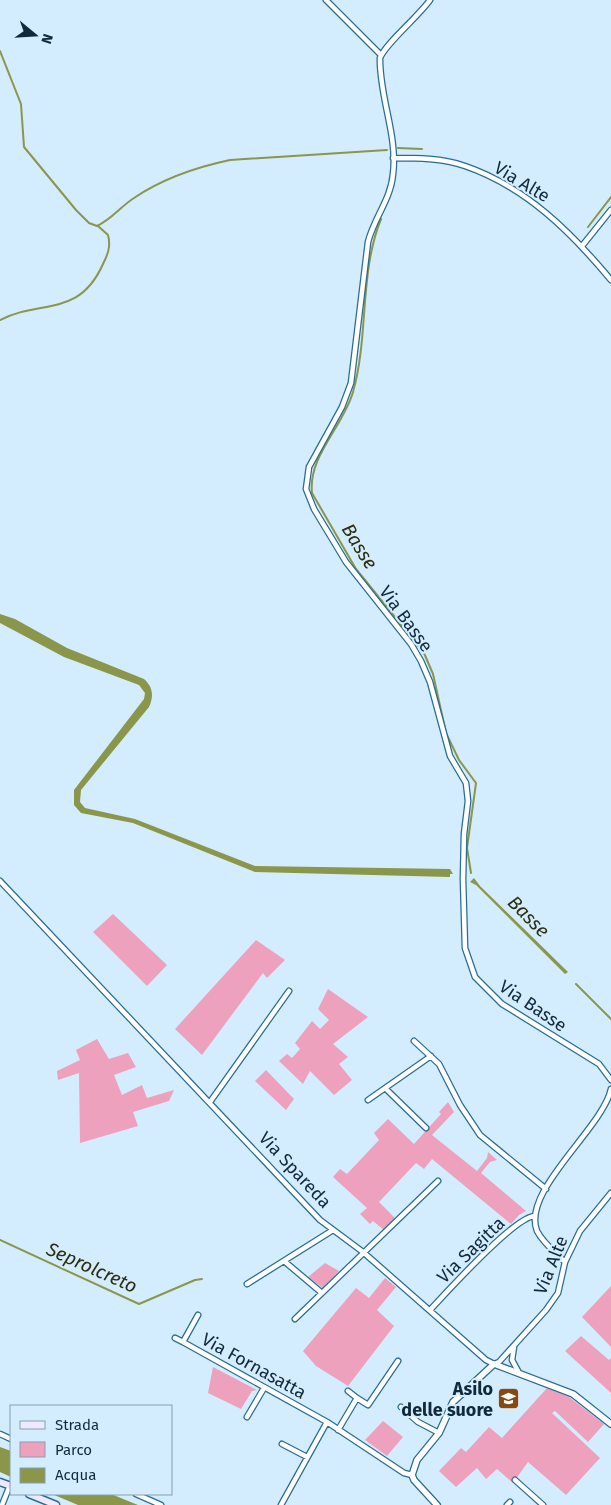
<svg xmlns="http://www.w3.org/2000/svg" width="611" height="1505" font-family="'Fira Sans',sans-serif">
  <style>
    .green { fill: #eda1bd }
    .water { fill: #8a964a }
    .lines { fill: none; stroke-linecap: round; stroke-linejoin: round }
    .stream { stroke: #8a964a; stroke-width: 2 }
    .minor-casing { stroke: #2a6c91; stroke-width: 7 }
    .tertiary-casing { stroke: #2a6c91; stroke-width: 8 }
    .secondary-casing { stroke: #2a6c91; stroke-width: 9 }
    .minor { stroke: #fff; stroke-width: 4.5 }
    .tertiary { stroke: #fff; stroke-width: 5.5 }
    .secondary { stroke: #efe9ff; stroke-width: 6 }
    .labels { text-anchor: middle; stroke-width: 4; stroke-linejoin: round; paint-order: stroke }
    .street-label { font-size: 18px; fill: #0f2a3a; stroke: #d4edfe }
    .poi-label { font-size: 18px; font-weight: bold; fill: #0f2a3a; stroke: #d4edfe; text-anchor: end }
    .water-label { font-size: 19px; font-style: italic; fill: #2c300f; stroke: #d4edfe }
  </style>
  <rect width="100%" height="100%" fill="#d4edfe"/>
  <path class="green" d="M 113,914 L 167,965 L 147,986 L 93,932 Z
    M 256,940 L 285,960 L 267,978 L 263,973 L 202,1055 L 175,1029 Z
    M 328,989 L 368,1017 L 333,1044 L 348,1057 L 339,1064 L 352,1080 L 334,1095 L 310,1071 L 303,1084 L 279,1061 L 287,1054 L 292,1058 L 300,1049 L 295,1043 L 312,1021 L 320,1029 L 329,1020 L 318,1009 Z
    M 97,1039 L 109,1059 L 128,1053 L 136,1067 L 114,1075 L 122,1095 L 142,1085 L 147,1098 L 174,1090 L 169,1101 L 133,1112 L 138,1126 L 80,1143 L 79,1073 L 58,1080 L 57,1071 L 80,1060 L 76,1050 Z
    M 266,1070 L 294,1099 L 286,1110 L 255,1081 Z
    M 448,1102 L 454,1112 L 432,1135 L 477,1171 L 487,1158 L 488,1152 L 497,1160 L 490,1162 L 481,1173 L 526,1211 L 519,1215 L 511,1224 L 432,1159 L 424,1169 L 416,1163 L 379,1202 L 397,1220 L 384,1230 L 373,1221 L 370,1224 L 360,1214 L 367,1208 L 333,1177 L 340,1169 L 347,1174 L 379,1140 L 374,1133 L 388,1119 L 414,1144 L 441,1114 L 439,1112 Z
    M 325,1263 L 339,1271 L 323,1288 L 308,1277 Z
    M 385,1278 L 396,1287 L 377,1310 L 394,1326 L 348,1386 L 316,1366 L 303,1351 L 356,1288 L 369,1298 Z
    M 611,1286 L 611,1347 L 582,1317 Z
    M 581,1336 L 609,1360 L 611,1358 L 611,1393 L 565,1351 Z
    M 213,1367 L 257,1390 L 252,1391 L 241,1409 L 208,1393 Z
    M 547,1388 L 569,1397 L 604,1424 L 588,1442 L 555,1411 L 552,1413 L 600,1458 L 566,1495 L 528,1462 L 513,1483 L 497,1469 L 486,1479 L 477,1468 L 456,1487 L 439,1471 L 461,1448 L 466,1452 L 489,1427 L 502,1438 Z
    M 383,1421 L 403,1437 L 387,1456 L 365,1440 Z"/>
  <path class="water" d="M 0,614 L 15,619 L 67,648 L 144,679 C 153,687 154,696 149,707 L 81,790 L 80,802 L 85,808 L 135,819 L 255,866 L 450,869 L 453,874 L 450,874 L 450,877 L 255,872 L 133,823 L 81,813 L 74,805 L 74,790 L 144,699 L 145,693 L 139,685 L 64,657 L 0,623 Z
    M 474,878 L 480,886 L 568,972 L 565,974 L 476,885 L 470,882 Z
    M 0,1447 L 11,1451 L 11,1477 L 0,1472 Z
    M 52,1494 L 111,1494 L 138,1505 L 78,1505 Z"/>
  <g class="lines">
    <path class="stream" d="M 0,51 L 21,104 L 24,147 L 76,210 L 89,223 L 97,226 C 112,219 120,207 134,198 C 162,179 197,167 230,160 L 387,150
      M 398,148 L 422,149
      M 381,219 C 359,273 369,336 353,392 C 343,427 308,456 312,493 L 356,569 L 424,653 L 433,674 L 446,733 L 459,760 L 476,783 L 467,848 L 471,873
      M 588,227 L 611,197
      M 0,320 C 41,299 79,318 103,264 C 108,254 111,246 108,235 L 98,226
      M 576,984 L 611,1019
      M 0,1240 L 139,1304 L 195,1280 L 202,1279"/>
    <defs>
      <path id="minor" d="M 326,0 L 381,55
        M 430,0 C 419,16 385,44 380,58 C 379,96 398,136 393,174 C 391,199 374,218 368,242 L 351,383 L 342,407 L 309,467 L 306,489 L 314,509 L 346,562 L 411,644 L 421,661 L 430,682 L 450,756 L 466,783 L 468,801 L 464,834 L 463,879 L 465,948 L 475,977 L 502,1004 L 599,1064 L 611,1080
        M 393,158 C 416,158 443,158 465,166 C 526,187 571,232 611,280
        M 582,246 L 611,210
        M 0,881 L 320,1220 L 363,1252 L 486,1360 L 494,1364 L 499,1362 L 546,1310 L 558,1293 L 565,1262 L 580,1231 L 611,1193
        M 414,1041 L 439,1064 L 460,1105 L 480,1135 L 546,1189
        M 386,1089 L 426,1128
        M 368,1100 L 431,1056
        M 210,1102 L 289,991
        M 284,1261 L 322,1293
        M 565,1262 C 556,1253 543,1243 537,1231 C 521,1191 603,1128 611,1089
        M 247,1284 L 333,1230
        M 430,1310 C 447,1292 515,1216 535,1216
        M 198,1315 L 183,1342 L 327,1422 L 404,1473 L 412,1475
        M 295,1319 L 438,1181
        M 175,1338 L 183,1342
        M 514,1347 L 512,1360 L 518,1371
        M 348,1391 L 357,1398
        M 401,1407 L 418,1422 L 439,1433
        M 247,1417 L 264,1388
        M 338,1430 L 357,1398 L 368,1405 L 398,1361
        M 0,1434 L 11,1439
        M 282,1444 L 307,1457
        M 515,1480 L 543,1505
        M 136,1494 L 161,1505
        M 2,1505 L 10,1485
        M 281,1505 L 327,1422
        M 507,1505 L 510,1502"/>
      <path id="tertiary" d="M 437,1505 L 414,1480 L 412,1475 L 417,1460 L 439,1433 L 453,1402 L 494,1364 L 573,1394 L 611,1424"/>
      <path id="secondary" d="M 0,1482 L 11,1486
        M 29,1494 L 56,1505"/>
    </defs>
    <use href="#minor" class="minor-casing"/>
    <use href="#tertiary" class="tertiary-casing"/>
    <use href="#secondary" class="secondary-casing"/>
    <use href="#minor" class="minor"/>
    <use href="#tertiary" class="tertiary"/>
    <use href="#secondary" class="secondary"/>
  </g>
  <defs>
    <symbol id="school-square" viewBox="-11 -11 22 22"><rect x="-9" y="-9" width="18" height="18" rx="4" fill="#88490f" stroke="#d4edfe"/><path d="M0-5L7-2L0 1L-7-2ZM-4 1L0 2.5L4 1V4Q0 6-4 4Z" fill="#fff"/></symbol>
  </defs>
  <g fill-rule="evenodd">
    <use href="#school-square" x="496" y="1386" width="25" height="25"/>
  </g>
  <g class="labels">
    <g class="street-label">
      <text transform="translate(522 182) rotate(31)" y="6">Via Alte</text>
      <text transform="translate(406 619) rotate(54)" y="6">Via Basse</text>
      <text transform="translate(533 1006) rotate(34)" y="6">Via Basse</text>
      <text transform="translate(295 1170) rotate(47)" y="6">Via Spareda</text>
      <text transform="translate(471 1250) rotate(-44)" y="6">Via Sagitta</text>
      <text transform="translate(551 1265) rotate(-68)" y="6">Via Alte</text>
      <text transform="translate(254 1366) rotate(29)" y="6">Via Fornasatta</text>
    </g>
    <g class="poi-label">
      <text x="493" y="1395">Asilo<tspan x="493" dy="21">delle suore</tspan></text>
    </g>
    <g class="water-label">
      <text transform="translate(360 546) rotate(58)" y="7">Basse</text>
      <text transform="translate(529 916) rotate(45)" y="7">Basse</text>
      <text transform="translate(92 1267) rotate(24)" y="7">Seprolcreto</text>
    </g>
  </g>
  <rect x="10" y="1405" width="162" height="90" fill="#d4edfe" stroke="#859fb0"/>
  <rect x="20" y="1421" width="25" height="8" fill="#efe9ff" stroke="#859fb0"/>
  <text x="55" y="1430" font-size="15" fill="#0f2a3a">Strada</text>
  <rect x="20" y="1442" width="25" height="15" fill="#eda1bd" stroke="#859fb0"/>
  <text x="55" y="1455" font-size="15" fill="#0f2a3a">Parco</text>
  <rect x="20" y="1468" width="25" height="15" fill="#8a964a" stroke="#859fb0"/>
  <text x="55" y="1480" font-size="15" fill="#0f2a3a">Acqua</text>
  <g transform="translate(35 35) rotate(108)" stroke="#d4edfe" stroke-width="4" paint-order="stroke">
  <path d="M0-4L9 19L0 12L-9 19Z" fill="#0f2a3a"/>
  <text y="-8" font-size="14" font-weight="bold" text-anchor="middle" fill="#0f2a3a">N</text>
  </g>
</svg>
